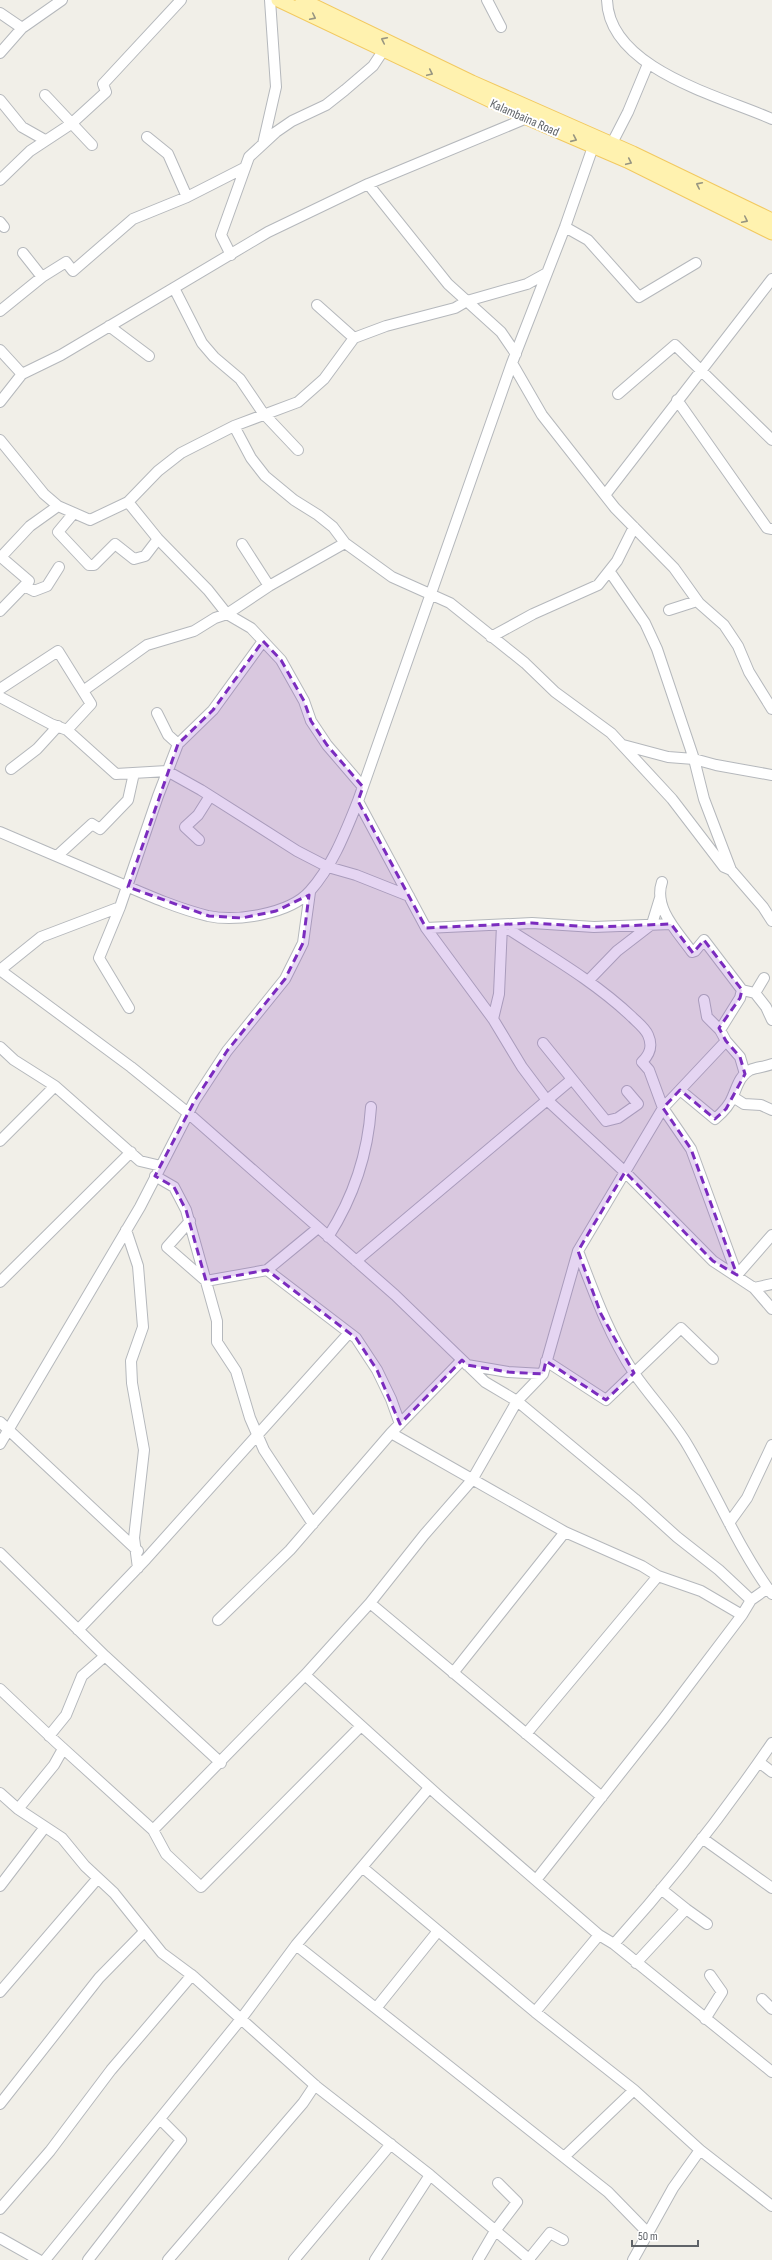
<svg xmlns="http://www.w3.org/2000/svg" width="772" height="2260" font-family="'Sofia Sans Condensed',sans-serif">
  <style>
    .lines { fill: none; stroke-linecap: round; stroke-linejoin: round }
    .minor-casing { stroke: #b5b8bc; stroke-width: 12 }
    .major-casing { stroke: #f2c960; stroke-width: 15 }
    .minor { stroke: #fff; stroke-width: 10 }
    .major { stroke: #fff2af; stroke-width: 13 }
    .oneway { stroke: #979581 }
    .marked { fill: #7b2cbf; fill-opacity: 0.2; stroke: #7b2cbf; stroke-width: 3; stroke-dasharray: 8 5; stroke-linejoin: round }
    .labels { text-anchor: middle; stroke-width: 4; stroke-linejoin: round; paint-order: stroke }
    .street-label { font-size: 13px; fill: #5f6368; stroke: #fff }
  </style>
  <rect width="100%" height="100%" fill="#f1efe8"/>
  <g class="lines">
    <defs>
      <path id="minor" d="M 487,0 L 501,27
        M 607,0 C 609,69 720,96 772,119
        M 0,13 L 22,28
        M 0,53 L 22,28 L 62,0
        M 45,95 L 92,145
        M 0,100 L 22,127 L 45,140
        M 147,137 L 168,154 L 187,197
        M 263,144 L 276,87 L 270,0
        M 609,149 L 628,112 L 648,64
        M 0,180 L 30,151 L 71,124 L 106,92 L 103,84 L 181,0
        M 368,184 L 448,284 L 501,332 L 516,354
        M 0,222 L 4,227
        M 565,227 L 588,240 L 639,297 L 696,263
        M 23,253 L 42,277
        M 231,255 L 221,235 L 249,157 L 276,132 L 292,121 L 326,105 L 345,90 L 373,66 L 383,51
        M 174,288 L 202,343 L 214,357 L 240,379 L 263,413 L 298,450
        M 317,305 L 354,338
        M 0,311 L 42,277 L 66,262 L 73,271 L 133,219 L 187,197 L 244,168
        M 109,326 L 149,356
        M 0,350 L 22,374
        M 512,363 L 542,415 L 615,508 L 674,568 L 699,603 L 724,625 L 738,646 L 749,672 L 772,709
        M 618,394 L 675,345 L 772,440
        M 677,400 L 767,528 L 772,529
        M 0,402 L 22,374 L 61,355 L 268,232 L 368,184 L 527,118
        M 234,426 L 251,458 L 265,476 L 294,500 L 318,515 L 333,527 L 345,543 L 392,577 L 450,603 L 525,663 L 555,692 L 611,733 L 672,799 L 724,867 L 731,870
        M 0,440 L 44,494 L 58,506 L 90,520 L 128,502 L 158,471 L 181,453 L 234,426 L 298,402 L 324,379 L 354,338 L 386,326 L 455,308 L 467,301 L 527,284 L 547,273
        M 605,495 L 772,279
        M 128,502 L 158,539 L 208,590 L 227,614 L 251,628 L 281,660 L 304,701 L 311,721 L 327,745 L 363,787
        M 73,514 L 58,532 L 89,565 L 94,565 L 115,544 L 134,559 L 145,556 L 158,539
        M 242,544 L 269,586
        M 610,572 L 645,623 L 657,649 L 694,759 L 704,799 L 731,870 L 763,907 L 772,921
        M 24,586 L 34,591 L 47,586 L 59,567
        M 669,610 L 697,601
        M 0,611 L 29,581 L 1,557 L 30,526 L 58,506
        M 491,637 L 533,614 L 598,585 L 617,561 L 634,527
        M 0,689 L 58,651 L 91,704 L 67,730
        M 83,691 L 147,645 L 194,631 L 215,618 L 227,614 L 269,586 L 345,543
        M 0,697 L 51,724 L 67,730 L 116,774 L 167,771 L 201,790 L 297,851 L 328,867 L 356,875 L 409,896
        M 157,713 L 168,735 L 178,744
        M 623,745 L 668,757 L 694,759 L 716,765 L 772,775
        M 11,769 L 37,749 L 58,726
        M 358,801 L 426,928 L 493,1019 L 522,1067 L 546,1099 L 625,1172 L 713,1261 L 754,1288 L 772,1309
        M 0,832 C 39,849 78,865 117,882 C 147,895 176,908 208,916 C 236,922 290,914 310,891 C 333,865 345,833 358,801 L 512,363 L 565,227 L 595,141
        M 199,840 L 185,827 L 198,815 L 210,796
        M 57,856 L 92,824 L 100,829 L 128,800 L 134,773
        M 662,882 C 653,908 678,932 692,952 L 695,951 L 704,940 L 742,990 L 755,993 L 766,1007 L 772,1020
        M 120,907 L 99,958 L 129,1008
        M 502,925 C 546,954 593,980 632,1017 C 637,1022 645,1028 648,1035 C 653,1046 650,1054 642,1062 L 649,1070 L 663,1108 L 691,1149 L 737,1275 L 772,1235
        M 426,928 L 532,923 L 594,927 L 671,924
        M 0,970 L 131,1067 L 188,1113 L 395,1295 L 485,1382 L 517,1401 L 635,1499 L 677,1537 L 719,1570 L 751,1600 L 768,1588
        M 0,970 L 41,937 L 120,907 L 158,796 L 178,744 L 213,710 L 263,641
        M 588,981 L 617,951 L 652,924 L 660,898
        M 742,990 L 740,998 L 720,1030 L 726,1041 L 740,1057 L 745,1074
        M 755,993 L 764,978
        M 704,1000 L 707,1017 L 720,1030
        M 493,1019 L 499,994 L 502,925
        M 543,1043 L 606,1121 L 618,1118 L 638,1104 L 627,1091
        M 0,1047 L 14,1060 L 55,1086 L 140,1161 L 161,1166
        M 680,1090 L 715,1119 C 722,1113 730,1105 733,1096 C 737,1087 740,1075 750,1070 C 757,1067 765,1067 772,1064
        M 733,1097 L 744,1104 L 761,1105 L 772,1110
        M 0,1141 L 55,1086
        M 155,1176 L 174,1187 L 186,1210 L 217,1321 L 217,1342 L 236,1371 L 250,1418 L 264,1450 L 313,1524
        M 190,1221 L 167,1247 L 206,1281 L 267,1270 L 356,1338 L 377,1370 L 391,1399 L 400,1424
        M 126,1230 L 138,1266 L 143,1327 L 131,1361 L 132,1383 L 144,1450 L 134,1538 L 138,1568
        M 328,1237 C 353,1198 368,1154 371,1107
        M 578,1251 C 594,1293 609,1335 634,1373 C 651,1398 673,1420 688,1446 C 717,1495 738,1548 772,1594
        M 356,1261 L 571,1080
        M 267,1270 L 318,1228
        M 0,1282 L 131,1152
        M 754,1288 L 772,1284
        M 546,1361 L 606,1400 L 681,1328 L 713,1359
        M 467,1365 L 508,1372 L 543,1374
        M 0,1422 L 138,1551
        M 391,1433 L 565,1532 L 642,1566 L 658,1576 L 701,1591 L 742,1615 L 751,1600
        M 0,1444 L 140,1207 L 195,1100 L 227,1051 L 285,979 L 303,943 L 310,892
        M 729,1523 L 747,1498 L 772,1445
        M 0,1553 L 105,1656 L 82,1676 L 66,1715 L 49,1736
        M 218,1620 L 290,1550 L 391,1433 L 462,1360
        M 78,1630 L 146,1559 L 349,1333
        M 105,1656 L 221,1763
        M 453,1673 L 565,1532
        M 305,1675 L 440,1797 L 599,1935 L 614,1944 L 772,2072
        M 0,1689 L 56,1742 L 153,1830 L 166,1854 L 201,1887 L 361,1726
        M 526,1734 L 658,1576
        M 759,1762 L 772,1772
        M 0,1793 L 18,1809 L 62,1838 L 85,1866 L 114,1893 L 162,1953 L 193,1976 L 317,2087 L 430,2175 L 530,2260
        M 602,1797 L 370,1603 L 424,1535 L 472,1480 L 517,1401 L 543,1374 L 578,1251 L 663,1108 L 726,1041
        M 18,1809 L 54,1765 L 63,1749
        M 153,1830 L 305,1675 L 370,1603
        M 702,1838 L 772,1888
        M 362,1867 L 535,2012 L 634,2090 L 700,2150 L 772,2206
        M 536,1880 L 664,1718 L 742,1615
        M 0,1886 L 45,1827
        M 686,1909 L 707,1924
        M 614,1944 C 671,1881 724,1813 772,1743
        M 296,1945 L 608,2192 L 648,2233
        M 636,1963 L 686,1909 L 661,1889
        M 0,1992 L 98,1878
        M 762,1999 L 772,2009
        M 377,2007 L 438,1931
        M 535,2012 L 599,1935
        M 705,2019 L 722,1992 L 710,1975
        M 0,2104 L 99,1978 L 144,1932
        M 564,2157 L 634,2090
        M 0,2209 L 50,2151 L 111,2070 L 192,1975
        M 0,2238 L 39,2260
        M 529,2259 L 550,2233 L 563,2240
        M 45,2260 L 241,2019 L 296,1945 L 429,1788
        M 88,2260 L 181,2140 L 160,2119
        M 168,2260 L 303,2103 L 315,2085
        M 294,2260 L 391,2144
        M 375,2260 L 430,2175
        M 478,2260 L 495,2231 L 517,2202 L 498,2183
        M 633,2260 L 673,2188 L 700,2150"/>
      <path id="major" d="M 278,0 L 527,118 L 627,161 L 772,233
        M 302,0 L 472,82 L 633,153 L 772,220"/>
    </defs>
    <use href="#minor" class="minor-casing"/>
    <use href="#major" class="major-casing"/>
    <use href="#minor" class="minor"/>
    <use href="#major" class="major"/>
  </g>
  <defs><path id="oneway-chevron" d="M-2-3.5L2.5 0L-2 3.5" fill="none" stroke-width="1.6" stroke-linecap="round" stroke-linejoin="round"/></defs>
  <g class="oneway">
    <use href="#oneway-chevron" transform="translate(313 17) rotate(26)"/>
    <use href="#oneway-chevron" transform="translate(384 40) rotate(-154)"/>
    <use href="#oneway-chevron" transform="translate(430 73) rotate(25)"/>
    <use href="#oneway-chevron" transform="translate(574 139) rotate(24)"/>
    <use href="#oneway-chevron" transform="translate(629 162) rotate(25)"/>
    <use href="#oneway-chevron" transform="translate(699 185) rotate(-154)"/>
    <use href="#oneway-chevron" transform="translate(745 220) rotate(26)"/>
  </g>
  <path class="marked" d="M 263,641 L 281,660 L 304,701 L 311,721 L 327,745 L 363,787 L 358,801 L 426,928 L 532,923 L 594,927 L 671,924 L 693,953 L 704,940 L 742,990 L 740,998 L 719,1028 L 726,1041 L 740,1057 L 745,1074 L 726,1109 L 715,1119 L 680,1090 L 663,1108 L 691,1149 L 737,1275 L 713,1261 L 625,1172 L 578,1251 L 601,1314 L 634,1373 L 606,1400 L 546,1361 L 543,1374 L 508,1372 L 467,1365 L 462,1360 L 400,1424 L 377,1370 L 356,1338 L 267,1270 L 206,1281 L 186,1210 L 174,1187 L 155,1176 L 195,1100 L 227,1051 L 285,979 L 303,943 L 309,895 L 276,911 L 242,918 L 209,916 L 128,887 L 178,744 L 213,710 Z"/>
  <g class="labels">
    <g class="street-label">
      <text transform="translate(525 117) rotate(24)" y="5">Kalambaina Road</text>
    </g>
  </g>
  <path d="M632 2240v6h66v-6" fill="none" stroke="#5f6368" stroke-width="2"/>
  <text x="638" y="2240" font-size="12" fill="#5f6368" stroke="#ffffff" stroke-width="3" paint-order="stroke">50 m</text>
</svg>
